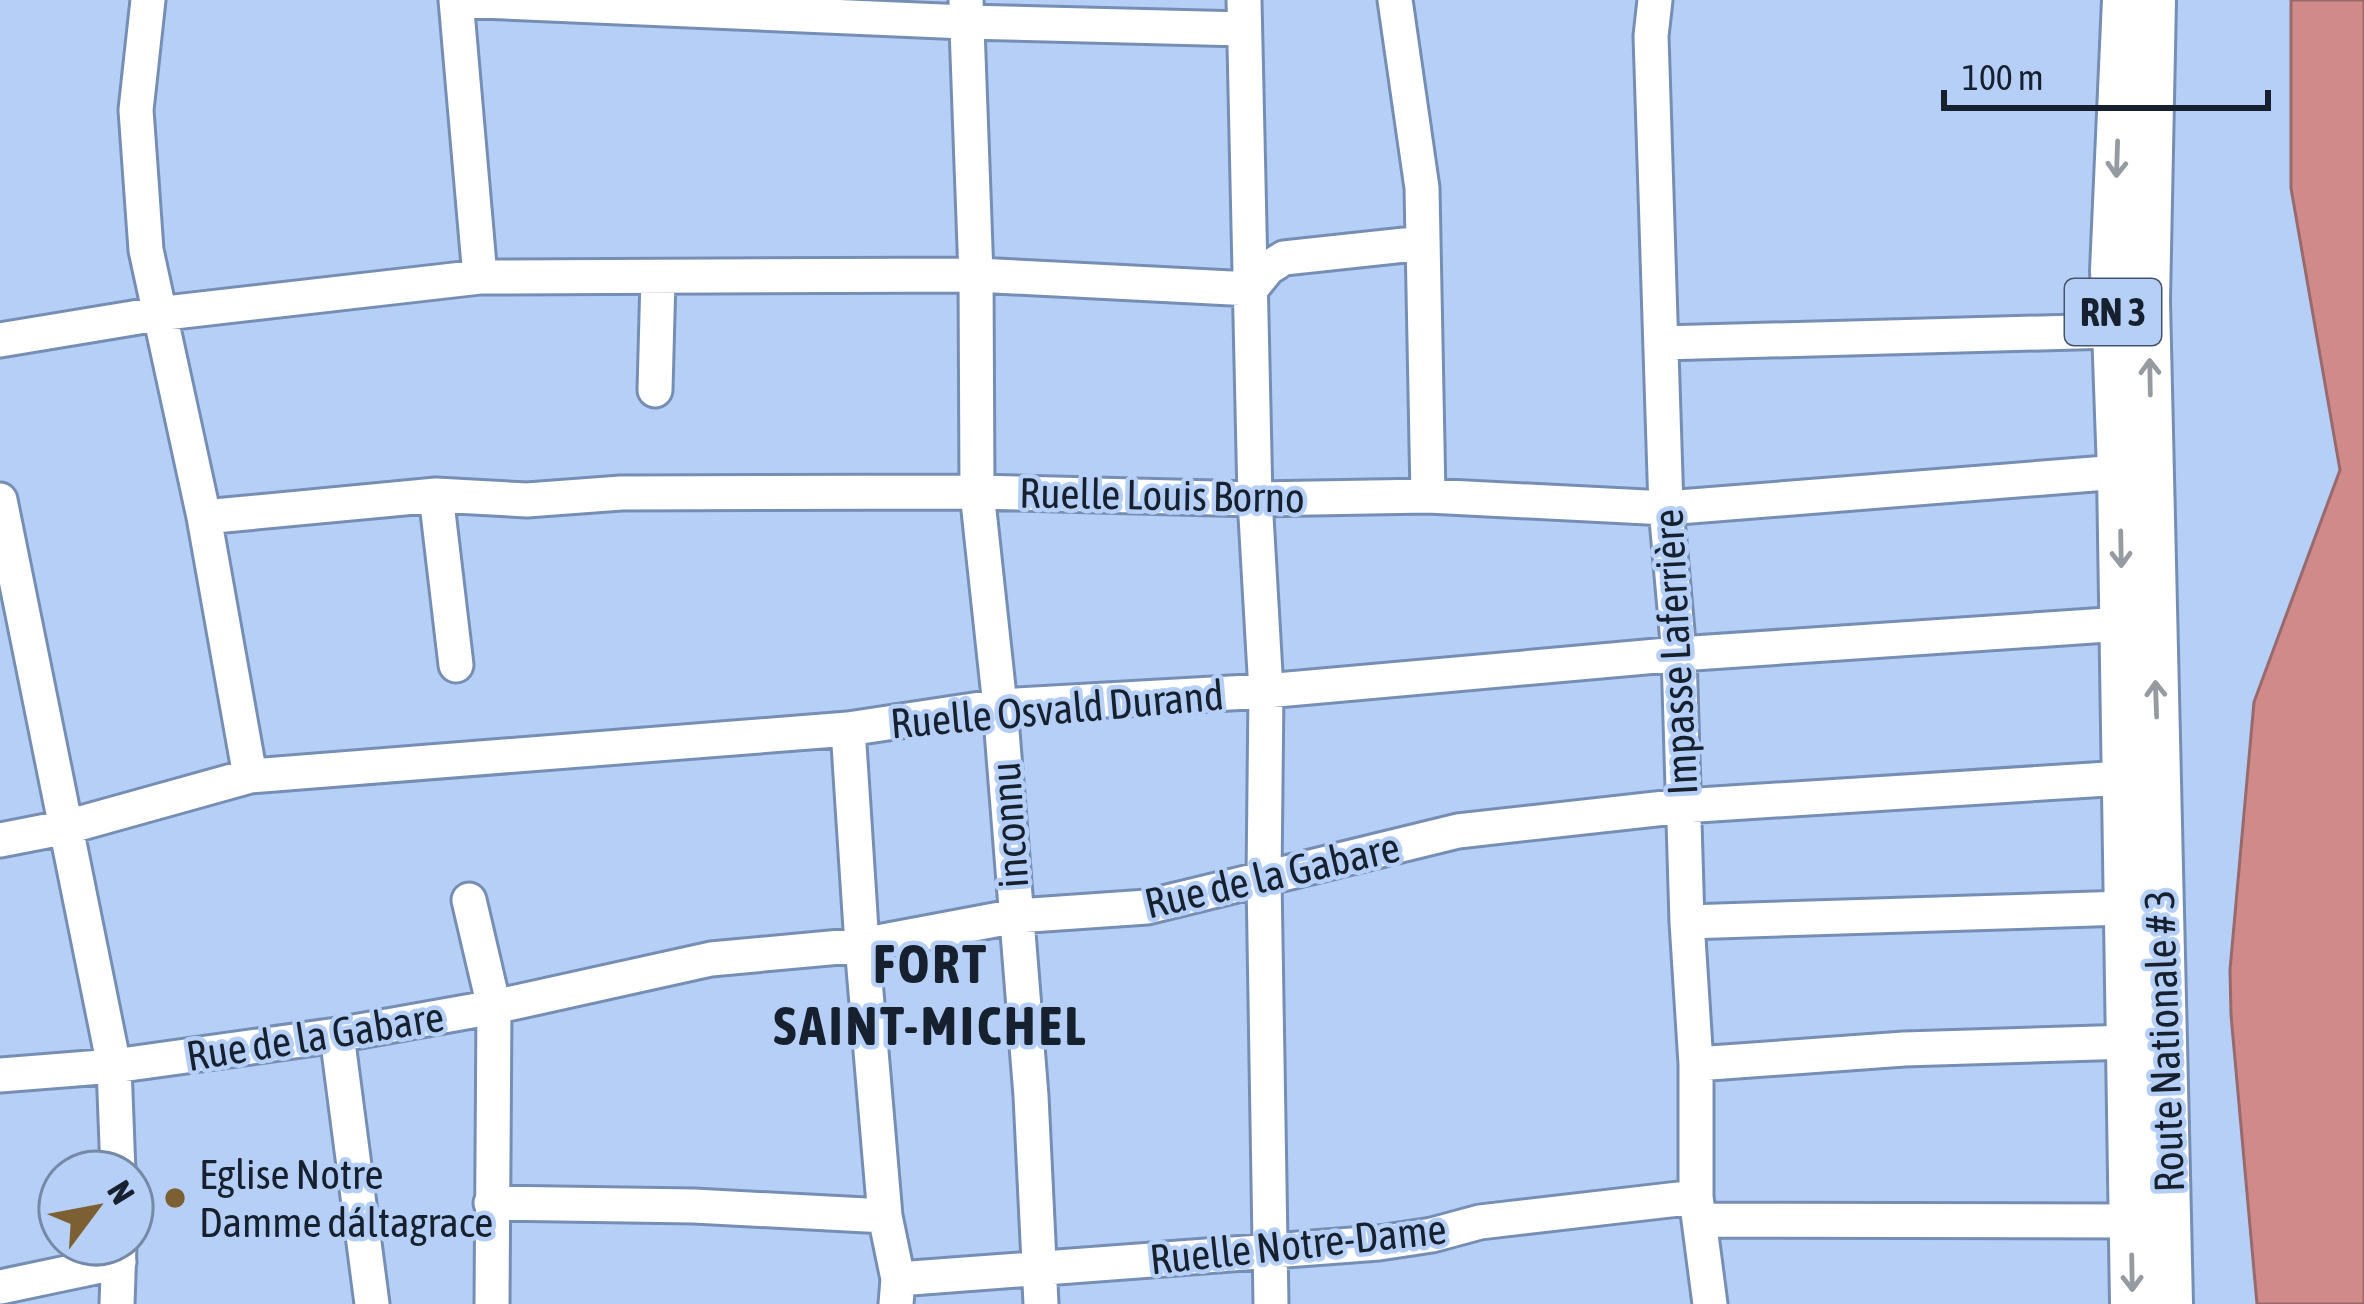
<svg xmlns="http://www.w3.org/2000/svg" width="2364" height="1304" font-family="'Asap Condensed',sans-serif">
  <style>
    .water { fill: #d08a8a; stroke: #986a6e; stroke-width: 3 }
    .lines { fill: none; stroke-linecap: round; stroke-linejoin: round }
    .minor-casing { stroke: #768eb3; stroke-width: 39 }
    .major-casing { stroke: #768eb3; stroke-width: 48 }
    .minor { stroke: #fff; stroke-width: 33 }
    .major { stroke: #fff; stroke-width: 42 }
    .oneway { stroke: #969ba1 }
    .poi-dot { fill: #7c6033; stroke: #b6cff7; stroke-width: 4.5 }
    .labels { text-anchor: middle; stroke-width: 9; stroke-linejoin: round; paint-order: stroke }
    .shield { fill: #b6cff7; stroke: #46546a; stroke-width: 3 }
    .shield-label { font-size: 39px; font-weight: bold; fill: #16202e }
    .street-label { font-size: 42px; fill: #16202e; stroke: #b6cff7 }
    .poi-label { font-size: 42px; fill: #16202e; stroke: #b6cff7; text-anchor: start }
    .district-label { font-size: 54px; font-weight: bold; letter-spacing: 3px; fill: #16202e; stroke: #b6cff7 }
  </style>
  <rect width="100%" height="100%" fill="#b6cff7"/>
  <path class="water" d="M 2291,0 L 2364,0 L 2364,1304 L 2257,1304 L 2231,1015 L 2230,970 L 2254,702 L 2340,470 L 2291,188 Z"/>
  <g class="lines">
    <defs>
      <path id="minor" d="M 148,0 L 136,110 L 146,250 L 204,517 L 250,776
        M 456,0 L 480,277
        M 459,0 L 965,22 L 1244,29
        M 966,0 L 976,275 L 977,492 L 1000,706 L 1031,1096 L 1041,1304
        M 1244,0 L 1255,499 L 1266,691 L 1264,879 L 1271,1304
        M 1395,0 L 1422,188 L 1428,496
        M 1655,0 L 1651,36 L 1666,508 L 1679,654 L 1687,922 L 1696,1064 L 1696,1197 L 1710,1304
        M 0,340 L 157,314 L 480,277 L 976,275 L 1251,289 L 1268,268 L 1284,258 L 1423,243
        M 1661,343 L 2113,331
        M 655,390 L 658,278
        M 436,495 L 456,665
        M 0,500 L 114,1066 L 118,1172
        M 204,517 L 436,495 L 527,500 L 621,493 L 977,492 L 1255,499 L 1428,496 L 1666,508 L 2119,472
        M 848,729 L 862,945 L 885,1216 L 898,1279 L 896,1304
        M 0,840 L 67,827 L 250,776 L 848,729 L 1000,706 L 1266,691 L 1679,654 L 2122,624
        M 469,900 L 494,1007 L 492,1304
        M 1687,922 L 2125,908
        M 337,1035 L 372,1304
        M 1696,1064 L 1904,1049 L 2130,1042
        M 0,1075 L 114,1066 L 337,1035 L 494,1007 L 711,959 L 862,945 L 1016,916 L 1147,907 L 1458,831 L 1683,806 L 2123,778
        M 491,1203 L 694,1206 L 885,1216
        M 1699,1220 L 2130,1221
        M 898,1279 L 1379,1243 L 1432,1235 L 1480,1222 L 1696,1197
        M 0,1287 L 119,1262
        M 117,1304 L 119,1246"/>
      <path id="major" d="M 2124,0 L 2112,271 L 2119,472 L 2132,1304
        M 2154,0 L 2148,301 L 2171,1304"/>
    </defs>
    <use href="#minor" class="minor-casing"/>
    <use href="#major" class="major-casing"/>
    <use href="#minor" class="minor"/>
    <use href="#major" class="major"/>
  </g>
  <defs><path id="oneway-shaft" d="M-6 0H5M1.5-3L5.5 0L1.5 3" fill="none" stroke-width="1.6" stroke-linecap="round" stroke-linejoin="round" transform="scale(3)"/></defs>
  <g class="oneway">
    <use href="#oneway-shaft" transform="translate(2117 159) rotate(92)"/>
    <use href="#oneway-shaft" transform="translate(2150 377) rotate(-91)"/>
    <use href="#oneway-shaft" transform="translate(2121 549) rotate(89)"/>
    <use href="#oneway-shaft" transform="translate(2156 699) rotate(-92)"/>
    <use href="#oneway-shaft" transform="translate(2132 1273) rotate(89)"/>
  </g>
  <circle class="poi-dot" cx="175" cy="1198" r="12"/>
  <g class="labels">
    <rect class="shield" x="2065" y="279" width="96" height="66" rx="9"/>
    <g class="shield-label">
      <text x="2113" y="326">RN 3</text>
    </g>
    <g class="street-label">
      <text transform="translate(1162 495) rotate(1)" y="15">Ruelle Louis Borno</text>
      <text transform="translate(1675 652) rotate(-93)" y="15">Impasse Laferrière</text>
      <text transform="translate(1057 709) rotate(-5)" y="15">Ruelle Osvald Durand</text>
      <text transform="translate(1009 825) rotate(-94)" y="15">inconnu</text>
      <text transform="translate(1272 875) rotate(-13)" y="15">Rue de la Gabare</text>
      <text transform="translate(315 1036) rotate(-9)" y="15">Rue de la Gabare</text>
      <text transform="translate(2164 1041) rotate(-92)" y="15">Route Nationale # 3</text>
      <text transform="translate(1298 1244) rotate(-6)" y="15">Ruelle Notre-Dame</text>
    </g>
    <g class="poi-label">
      <text x="199" y="1189">Eglise Notre<tspan x="199" dy="48">Damme dáltagrace</tspan></text>
    </g>
    <g class="district-label">
      <text x="931" y="983">FORT<tspan x="931" dy="62">SAINT-MICHEL</tspan></text>
    </g>
  </g>
  <g transform="translate(96 1208) rotate(58)"><circle r="57" fill="#b6cff7" stroke="#7689a7" stroke-width="3"/>
  <path d="M0-9L21 45L0 30L-21 45Z" fill="#7c6033"/>
  <text y="-18" font-size="33" font-weight="bold" text-anchor="middle" fill="#16202e">N</text>
  </g>
  <path d="M1944 90v18h324v-18" fill="none" stroke="#16202e" stroke-width="6"/>
  <text x="1962" y="90" font-size="36" fill="#16202e" stroke="#b6cff7" stroke-width="9" paint-order="stroke">100 m</text>
</svg>
